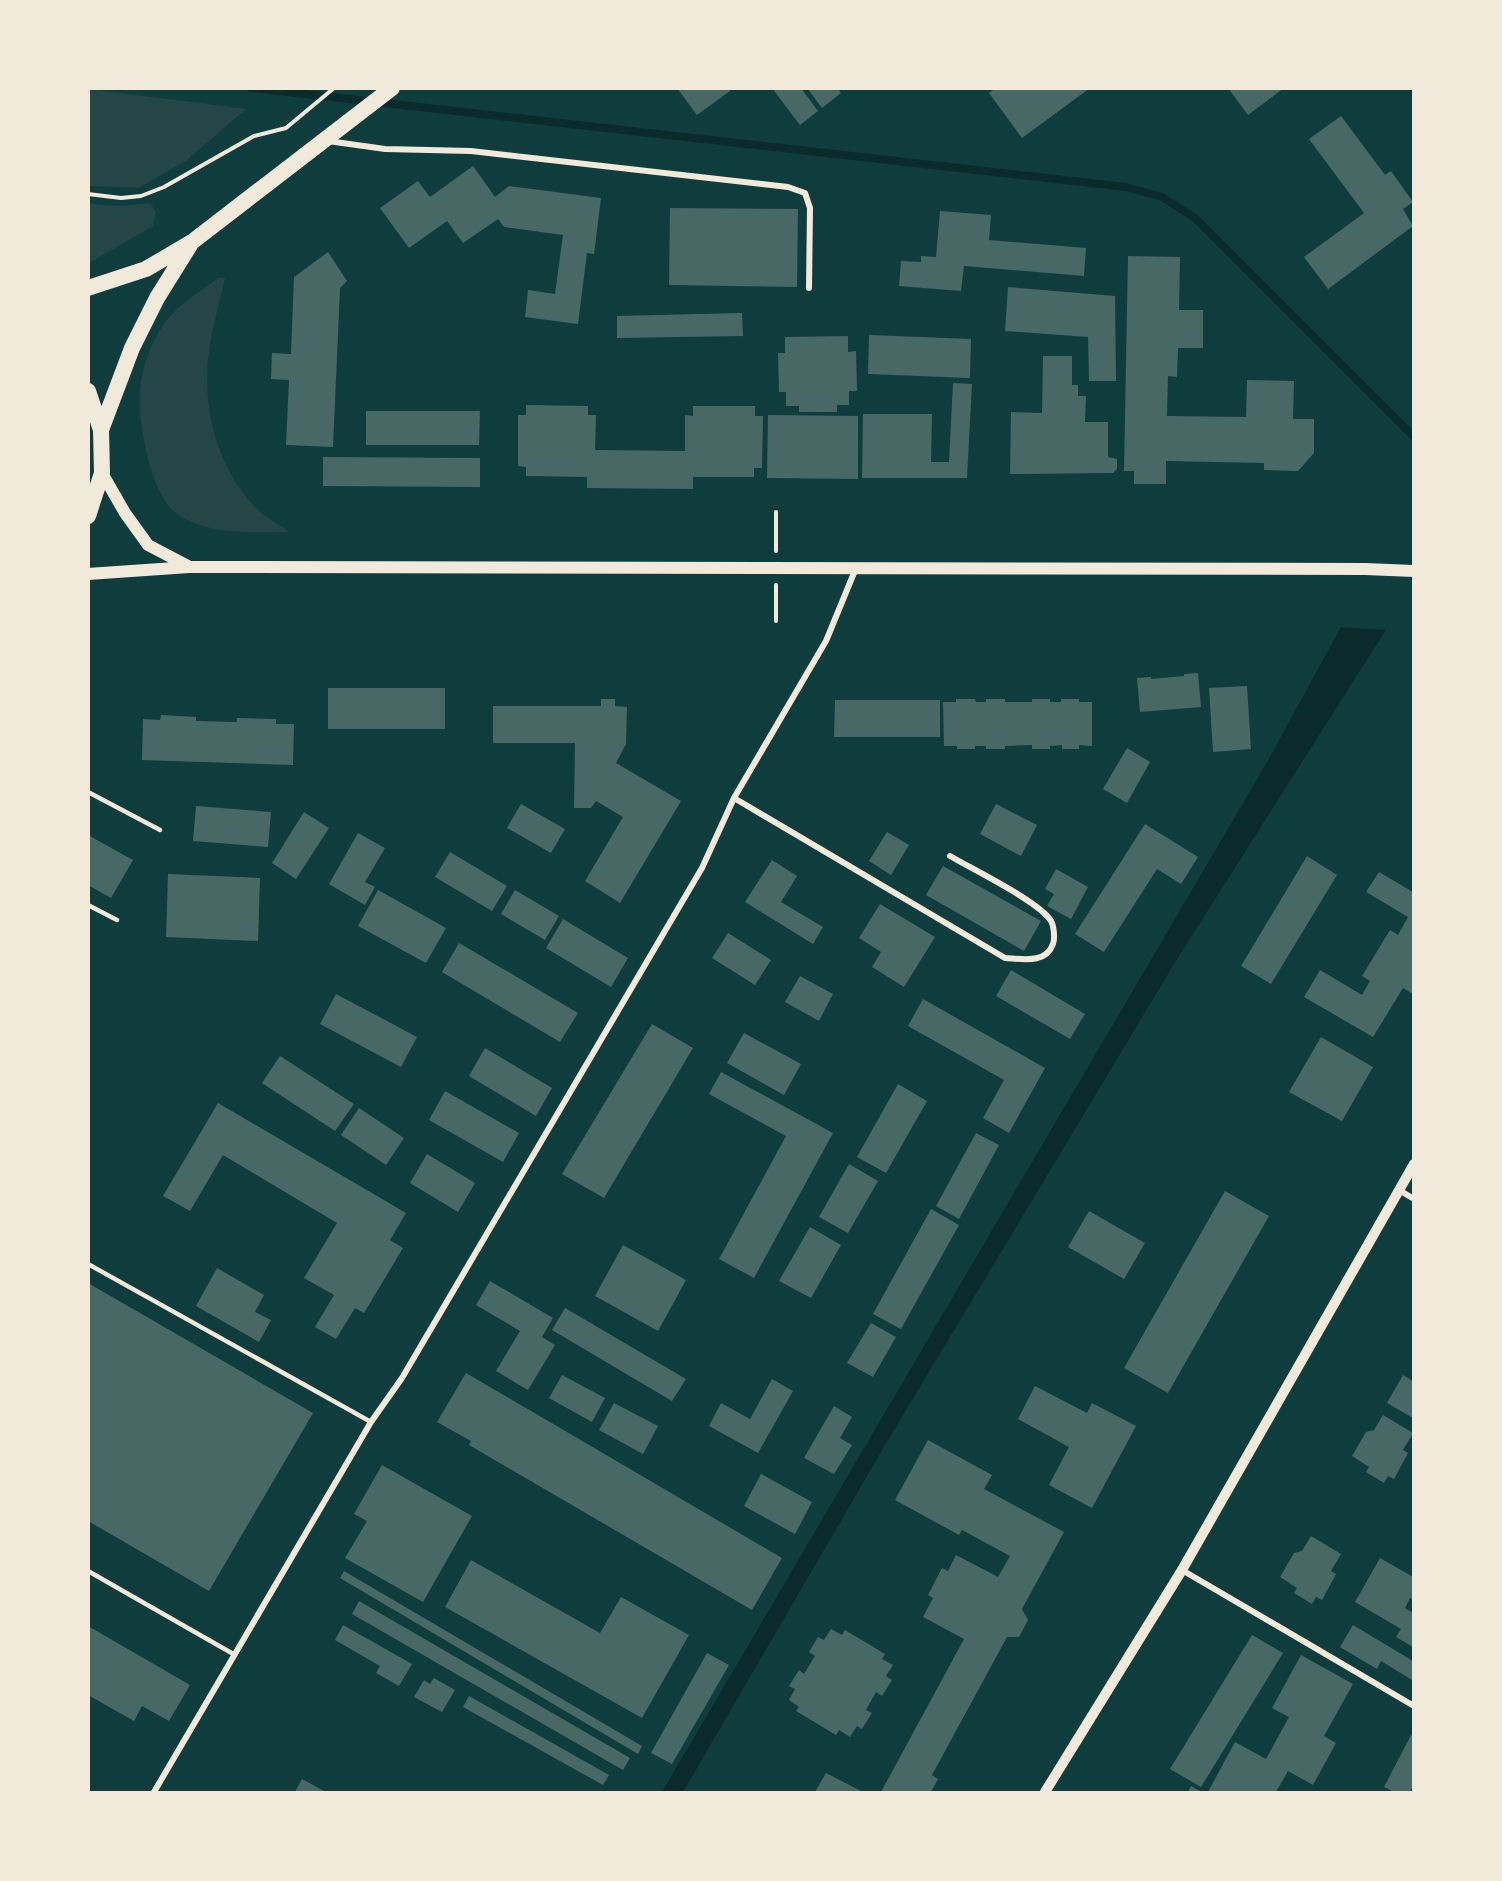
<svg xmlns="http://www.w3.org/2000/svg" width="1502" height="1881" font-family="'Archivo Narrow',sans-serif">
  <style>
    .green { fill: #244646 }
    .water { fill: #0a2a2b }
    .pier { fill: #0f3d3e }
    .lines { fill: none; stroke-linecap: round; stroke-linejoin: round }
    .stream { stroke: #0a2a2b; stroke-width: 8 }
    .building { fill: #486865 }
    .path { stroke: #f1e9da; stroke-width: 4 }
    .service { stroke: #f1e9da; stroke-width: 4.5 }
    .minor { stroke: #f1e9da; stroke-width: 6 }
    .tertiary { stroke: #f1e9da; stroke-width: 10 }
    .secondary { stroke: #f1e9da; stroke-width: 12 }
    .trunk { stroke: #f1e9da; stroke-width: 16 }
  </style>
  <rect width="100%" height="100%" fill="#0f3d3e"/>
  <path class="green" d="M 88,89 L 89,89 L 246,109 L 187,160 L 139,188 L 90,186 Z
    M 89,203 C 109,207 128,206 149,203 L 156,211 L 153,226 L 89,263 Z
    M 218,278 L 225,278 C 219,304 211,332 208,359 C 203,412 218,469 256,508 C 265,517 278,524 289,532 C 253,532 209,536 177,514 C 151,497 137,420 140,390 C 142,369 149,348 160,330 C 173,308 198,293 218,278 Z"/>
  <path class="water" d="M 1413,587 L 1179,956 L 888,1440 L 683,1792 L 662,1792 L 1266,764 L 1342,625 Z"/>
  <path class="pier" d="M 1413,510 L 1414,593 L 1390,630 L 1338,627 L 1411,511 Z"/>
  <g class="lines">
    <path class="stream" d="M 251,88 L 1126,187 L 1162,197 L 1195,218 L 1414,437"/>
  </g>
  <path class="building" d="M 677,88 L 730,88 L 730,91 L 697,115 Z
    M 772,88 L 801,88 L 818,111 L 800,125 Z
    M 807,88 L 837,88 L 841,93 L 822,108 Z
    M 996,88 L 1090,88 L 1022,138 L 989,93 Z
    M 1228,88 L 1284,88 L 1248,115 Z
    M 1341,116 L 1385,175 L 1391,171 L 1413,202 L 1403,209 L 1413,226 L 1328,289 L 1304,257 L 1364,213 L 1309,139 Z
    M 473,166 L 495,197 L 509,186 L 601,198 L 594,254 L 587,253 L 578,324 L 525,317 L 528,290 L 555,294 L 563,235 L 504,227 L 498,219 L 463,243 L 447,221 L 409,248 L 380,208 L 418,181 L 430,197 Z
    M 670,208 L 798,209 L 797,287 L 669,285 Z
    M 940,211 L 991,215 L 989,240 L 1086,248 L 1084,276 L 964,266 L 961,291 L 899,286 L 901,261 L 921,262 L 921,256 L 936,257 Z
    M 328,252 L 347,281 L 340,288 L 333,447 L 286,445 L 289,380 L 271,379 L 272,353 L 291,354 L 294,277 Z
    M 1128,256 L 1180,257 L 1179,310 L 1203,310 L 1203,348 L 1178,348 L 1177,377 L 1168,376 L 1167,416 L 1246,417 L 1247,380 L 1294,381 L 1293,419 L 1314,419 L 1314,453 L 1298,471 L 1264,470 L 1264,463 L 1166,461 L 1166,484 L 1134,484 L 1134,471 L 1124,471 Z
    M 1008,287 L 1115,296 L 1116,381 L 1089,381 L 1088,337 L 1005,331 Z
    M 742,313 L 743,336 L 617,338 L 617,316 Z
    M 869,335 L 971,339 L 970,378 L 868,374 Z
    M 848,336 L 848,352 L 856,351 L 857,391 L 849,391 L 849,405 L 837,405 L 837,412 L 799,412 L 799,406 L 786,406 L 786,392 L 779,392 L 778,353 L 785,353 L 785,337 Z
    M 1043,356 L 1072,356 L 1072,385 L 1078,385 L 1078,396 L 1086,396 L 1085,422 L 1108,422 L 1108,457 L 1117,459 L 1117,469 L 1113,473 L 1010,474 L 1011,412 L 1042,413 Z
    M 953,383 L 972,384 L 967,478 L 862,478 L 863,414 L 932,414 L 931,462 L 949,462 Z
    M 526,405 L 588,406 L 588,415 L 596,415 L 595,450 L 685,451 L 685,415 L 693,416 L 693,406 L 755,406 L 755,416 L 763,416 L 762,468 L 754,468 L 754,477 L 693,477 L 693,489 L 587,488 L 587,477 L 526,476 L 526,467 L 518,466 L 518,415 L 526,415 Z
    M 366,411 L 480,411 L 479,445 L 366,445 Z
    M 768,415 L 858,416 L 858,479 L 767,478 Z
    M 323,457 L 480,458 L 480,487 L 323,486 Z
    M 1198,673 L 1201,707 L 1140,712 L 1137,678 L 1151,677 L 1151,679 L 1184,676 L 1184,674 Z
    M 1247,686 L 1251,749 L 1213,752 L 1209,688 Z
    M 328,688 L 445,688 L 445,729 L 328,729 Z
    M 601,699 L 615,699 L 615,706 L 627,707 L 626,744 L 616,763 L 681,801 L 620,903 L 585,881 L 623,817 L 596,801 L 591,808 L 574,808 L 575,743 L 493,743 L 493,706 L 601,706 Z
    M 956,699 L 975,699 L 976,702 L 986,702 L 986,699 L 1005,699 L 1005,702 L 1032,702 L 1032,699 L 1050,699 L 1050,702 L 1061,702 L 1061,699 L 1079,699 L 1079,702 L 1092,702 L 1092,746 L 1079,745 L 1079,749 L 1062,749 L 1062,745 L 1050,746 L 1050,749 L 1032,749 L 1032,745 L 1005,746 L 1005,749 L 986,749 L 986,746 L 975,746 L 975,749 L 957,749 L 957,746 L 944,746 L 943,702 L 956,702 Z
    M 835,700 L 940,700 L 940,737 L 834,737 Z
    M 161,715 L 196,717 L 196,721 L 237,722 L 237,718 L 276,719 L 276,724 L 294,724 L 293,765 L 142,760 L 143,719 L 160,720 Z
    M 1127,748 L 1150,762 L 1127,803 L 1103,789 Z
    M 521,804 L 565,829 L 551,853 L 507,828 Z
    M 996,804 L 1037,825 L 1021,856 L 980,834 Z
    M 196,806 L 271,812 L 268,847 L 193,841 Z
    M 304,812 L 329,828 L 296,879 L 272,863 Z
    M 1145,824 L 1198,857 L 1181,884 L 1157,869 L 1104,952 L 1075,934 Z
    M 887,832 L 909,845 L 891,875 L 869,861 Z
    M 358,833 L 385,848 L 365,882 L 375,887 L 365,905 L 329,884 Z
    M 88,835 L 133,860 L 111,898 L 88,885 Z
    M 450,852 L 507,886 L 492,911 L 435,877 Z
    M 1307,856 L 1337,875 L 1271,984 L 1241,966 Z
    M 772,860 L 797,876 L 781,902 L 823,927 L 813,944 L 745,902 Z
    M 943,866 L 1041,921 L 1024,951 L 926,895 Z
    M 1056,869 L 1088,887 L 1071,919 L 1047,906 L 1054,894 L 1045,889 Z
    M 1379,872 L 1413,892 L 1413,994 L 1403,988 L 1373,1037 L 1304,997 L 1320,970 L 1362,995 L 1370,981 L 1362,976 L 1390,930 L 1398,935 L 1408,917 L 1366,892 Z
    M 168,874 L 260,878 L 258,941 L 166,937 Z
    M 378,890 L 446,928 L 426,963 L 358,926 Z
    M 515,890 L 559,916 L 545,940 L 501,914 Z
    M 880,904 L 935,937 L 904,987 L 872,967 L 881,952 L 859,938 Z
    M 563,919 L 628,958 L 611,987 L 546,948 Z
    M 728,933 L 771,960 L 755,985 L 712,958 Z
    M 459,943 L 578,1013 L 560,1042 L 442,972 Z
    M 1011,970 L 1085,1014 L 1070,1039 L 996,996 Z
    M 800,976 L 833,994 L 819,1021 L 785,1002 Z
    M 336,994 L 417,1037 L 401,1067 L 320,1024 Z
    M 923,999 L 1045,1068 L 1009,1133 L 983,1118 L 1004,1080 L 908,1026 Z
    M 652,1024 L 693,1048 L 604,1198 L 562,1174 Z
    M 744,1033 L 801,1064 L 784,1095 L 727,1063 Z
    M 1321,1037 L 1373,1067 L 1342,1121 L 1289,1092 Z
    M 485,1048 L 552,1088 L 536,1116 L 469,1076 Z
    M 280,1056 L 354,1104 L 335,1131 L 262,1083 Z
    M 721,1072 L 833,1133 L 754,1278 L 719,1259 L 786,1136 L 709,1094 Z
    M 898,1084 L 927,1101 L 886,1173 L 857,1157 Z
    M 445,1091 L 519,1133 L 503,1162 L 429,1120 Z
    M 218,1103 L 406,1213 L 390,1240 L 403,1248 L 364,1313 L 355,1308 L 336,1339 L 315,1327 L 334,1295 L 304,1278 L 337,1223 L 223,1155 L 190,1211 L 163,1196 Z
    M 359,1108 L 404,1138 L 386,1165 L 341,1135 Z
    M 976,1133 L 999,1145 L 959,1219 L 936,1206 Z
    M 427,1154 L 475,1183 L 458,1212 L 410,1183 Z
    M 849,1164 L 878,1181 L 848,1233 L 819,1217 Z
    M 1225,1191 L 1269,1216 L 1168,1393 L 1124,1368 Z
    M 931,1209 L 959,1225 L 901,1329 L 873,1314 Z
    M 1089,1211 L 1145,1243 L 1124,1279 L 1068,1247 Z
    M 810,1227 L 841,1245 L 811,1298 L 779,1281 Z
    M 623,1245 L 686,1280 L 658,1331 L 595,1296 Z
    M 217,1268 L 264,1295 L 255,1312 L 271,1320 L 259,1342 L 196,1306 Z
    M 490,1281 L 553,1318 L 542,1337 L 555,1345 L 528,1390 L 496,1371 L 520,1331 L 476,1305 Z
    M 88,1283 L 313,1413 L 209,1591 L 88,1521 Z
    M 565,1308 L 686,1379 L 672,1401 L 552,1330 Z
    M 871,1323 L 896,1337 L 873,1377 L 847,1363 Z
    M 466,1373 L 782,1558 L 752,1610 L 469,1445 L 471,1441 L 437,1422 Z
    M 562,1375 L 605,1398 L 592,1422 L 549,1398 Z
    M 1403,1375 L 1413,1381 L 1413,1418 L 1387,1403 Z
    M 772,1379 L 793,1391 L 758,1453 L 709,1426 L 721,1403 L 750,1419 Z
    M 1035,1386 L 1087,1413 L 1092,1403 L 1136,1426 L 1092,1508 L 1049,1485 L 1069,1447 L 1018,1419 Z
    M 614,1403 L 658,1426 L 643,1454 L 599,1430 Z
    M 834,1406 L 852,1417 L 840,1438 L 852,1445 L 834,1474 L 804,1458 Z
    M 1383,1415 L 1413,1433 L 1403,1450 L 1408,1453 L 1394,1479 L 1388,1476 L 1384,1483 L 1366,1472 L 1369,1467 L 1352,1456 L 1366,1432 L 1374,1430 Z
    M 928,1440 L 992,1475 L 984,1489 L 1064,1532 L 1022,1609 L 1028,1620 L 1019,1637 L 1007,1637 L 932,1775 L 938,1779 L 931,1792 L 881,1792 L 964,1639 L 923,1617 L 933,1598 L 928,1595 L 942,1568 L 948,1571 L 956,1555 L 998,1577 L 1010,1556 L 962,1530 L 959,1535 L 895,1500 Z
    M 382,1465 L 472,1516 L 423,1602 L 345,1558 L 367,1521 L 354,1514 Z
    M 761,1474 L 812,1502 L 795,1534 L 744,1506 Z
    M 1311,1536 L 1341,1554 L 1331,1571 L 1336,1574 L 1322,1600 L 1316,1597 L 1312,1604 L 1294,1593 L 1297,1588 L 1280,1577 L 1294,1553 L 1302,1551 Z
    M 1380,1558 L 1413,1577 L 1413,1600 L 1410,1598 L 1405,1608 L 1413,1613 L 1413,1647 L 1396,1637 L 1401,1629 L 1355,1602 Z
    M 471,1560 L 600,1633 L 621,1597 L 689,1635 L 642,1718 L 445,1607 Z
    M 344,1571 L 642,1746 L 638,1754 L 340,1578 Z
    M 359,1601 L 630,1758 L 623,1770 L 352,1614 Z
    M 343,1625 L 412,1664 L 399,1686 L 376,1673 L 380,1666 L 335,1640 Z
    M 1353,1625 L 1413,1661 L 1412,1680 L 1381,1661 L 1377,1669 L 1340,1647 Z
    M 88,1626 L 190,1685 L 169,1721 L 142,1706 L 134,1721 L 88,1695 Z
    M 831,1629 L 842,1635 L 845,1630 L 885,1654 L 882,1659 L 893,1665 L 886,1676 L 892,1680 L 882,1696 L 876,1692 L 866,1710 L 872,1713 L 862,1729 L 857,1726 L 850,1737 L 839,1730 L 836,1735 L 796,1711 L 799,1707 L 789,1700 L 795,1689 L 789,1686 L 799,1670 L 804,1674 L 815,1656 L 809,1652 L 818,1637 L 824,1640 Z
    M 1252,1635 L 1283,1653 L 1201,1787 L 1170,1769 Z
    M 707,1653 L 729,1665 L 672,1764 L 651,1753 Z
    M 1301,1655 L 1353,1684 L 1324,1736 L 1336,1743 L 1313,1785 L 1288,1771 L 1276,1792 L 1208,1792 L 1235,1742 L 1266,1759 L 1289,1717 L 1272,1708 Z
    M 434,1678 L 455,1690 L 442,1712 L 414,1697 L 424,1680 L 430,1684 Z
    M 469,1696 L 609,1775 L 603,1785 L 463,1707 Z
    M 1411,1735 L 1413,1736 L 1413,1787 L 1410,1792 L 1394,1792 L 1384,1787 Z
    M 826,1773 L 863,1792 L 815,1792 Z
    M 302,1779 L 326,1792 L 295,1792 Z
    M 1191,1786 L 1202,1792 L 1188,1792 Z"/>
  <g class="lines">
    <path class="path" d="M 88,194 L 121,198 L 141,196 L 164,187 L 254,136 L 286,128 L 334,88
      M 776,551 L 776,512
      M 776,585 L 776,621"/>
    <path class="service" d="M 88,792 L 160,830
      M 88,905 L 117,920
      M 88,1264 L 371,1422
      M 88,1571 L 235,1655"/>
    <path class="minor" d="M 328,141 L 385,149 L 471,151 L 788,187 L 805,193 L 810,208 L 809,288
      M 734,798 L 1005,958 C 1023,959 1046,964 1053,944 C 1055,939 1054,926 1051,921 C 1040,902 972,869 950,856
      M 1399,1190 L 1414,1199
      M 1182,1570 L 1414,1706
      M 154,1792 L 371,1422 L 402,1378 L 702,868 L 734,798 L 826,641 L 856,568"/>
    <path class="tertiary" d="M 1045,1792 L 1182,1570 L 1414,1164"/>
    <path class="secondary" d="M 102,473 L 125,513 L 148,545 L 188,566
      M 88,574 L 189,567 L 1365,569 L 1414,571"/>
    <path class="trunk" d="M 88,288 L 146,269 L 192,242 L 392,88
      M 88,391 L 101,430 L 102,473 L 88,516
      M 101,430 L 132,348 L 157,298 L 190,245"/>
  </g>
  <rect width="1502" height="1881" fill="none" stroke="#f1e9da" stroke-width="180"/>
</svg>
